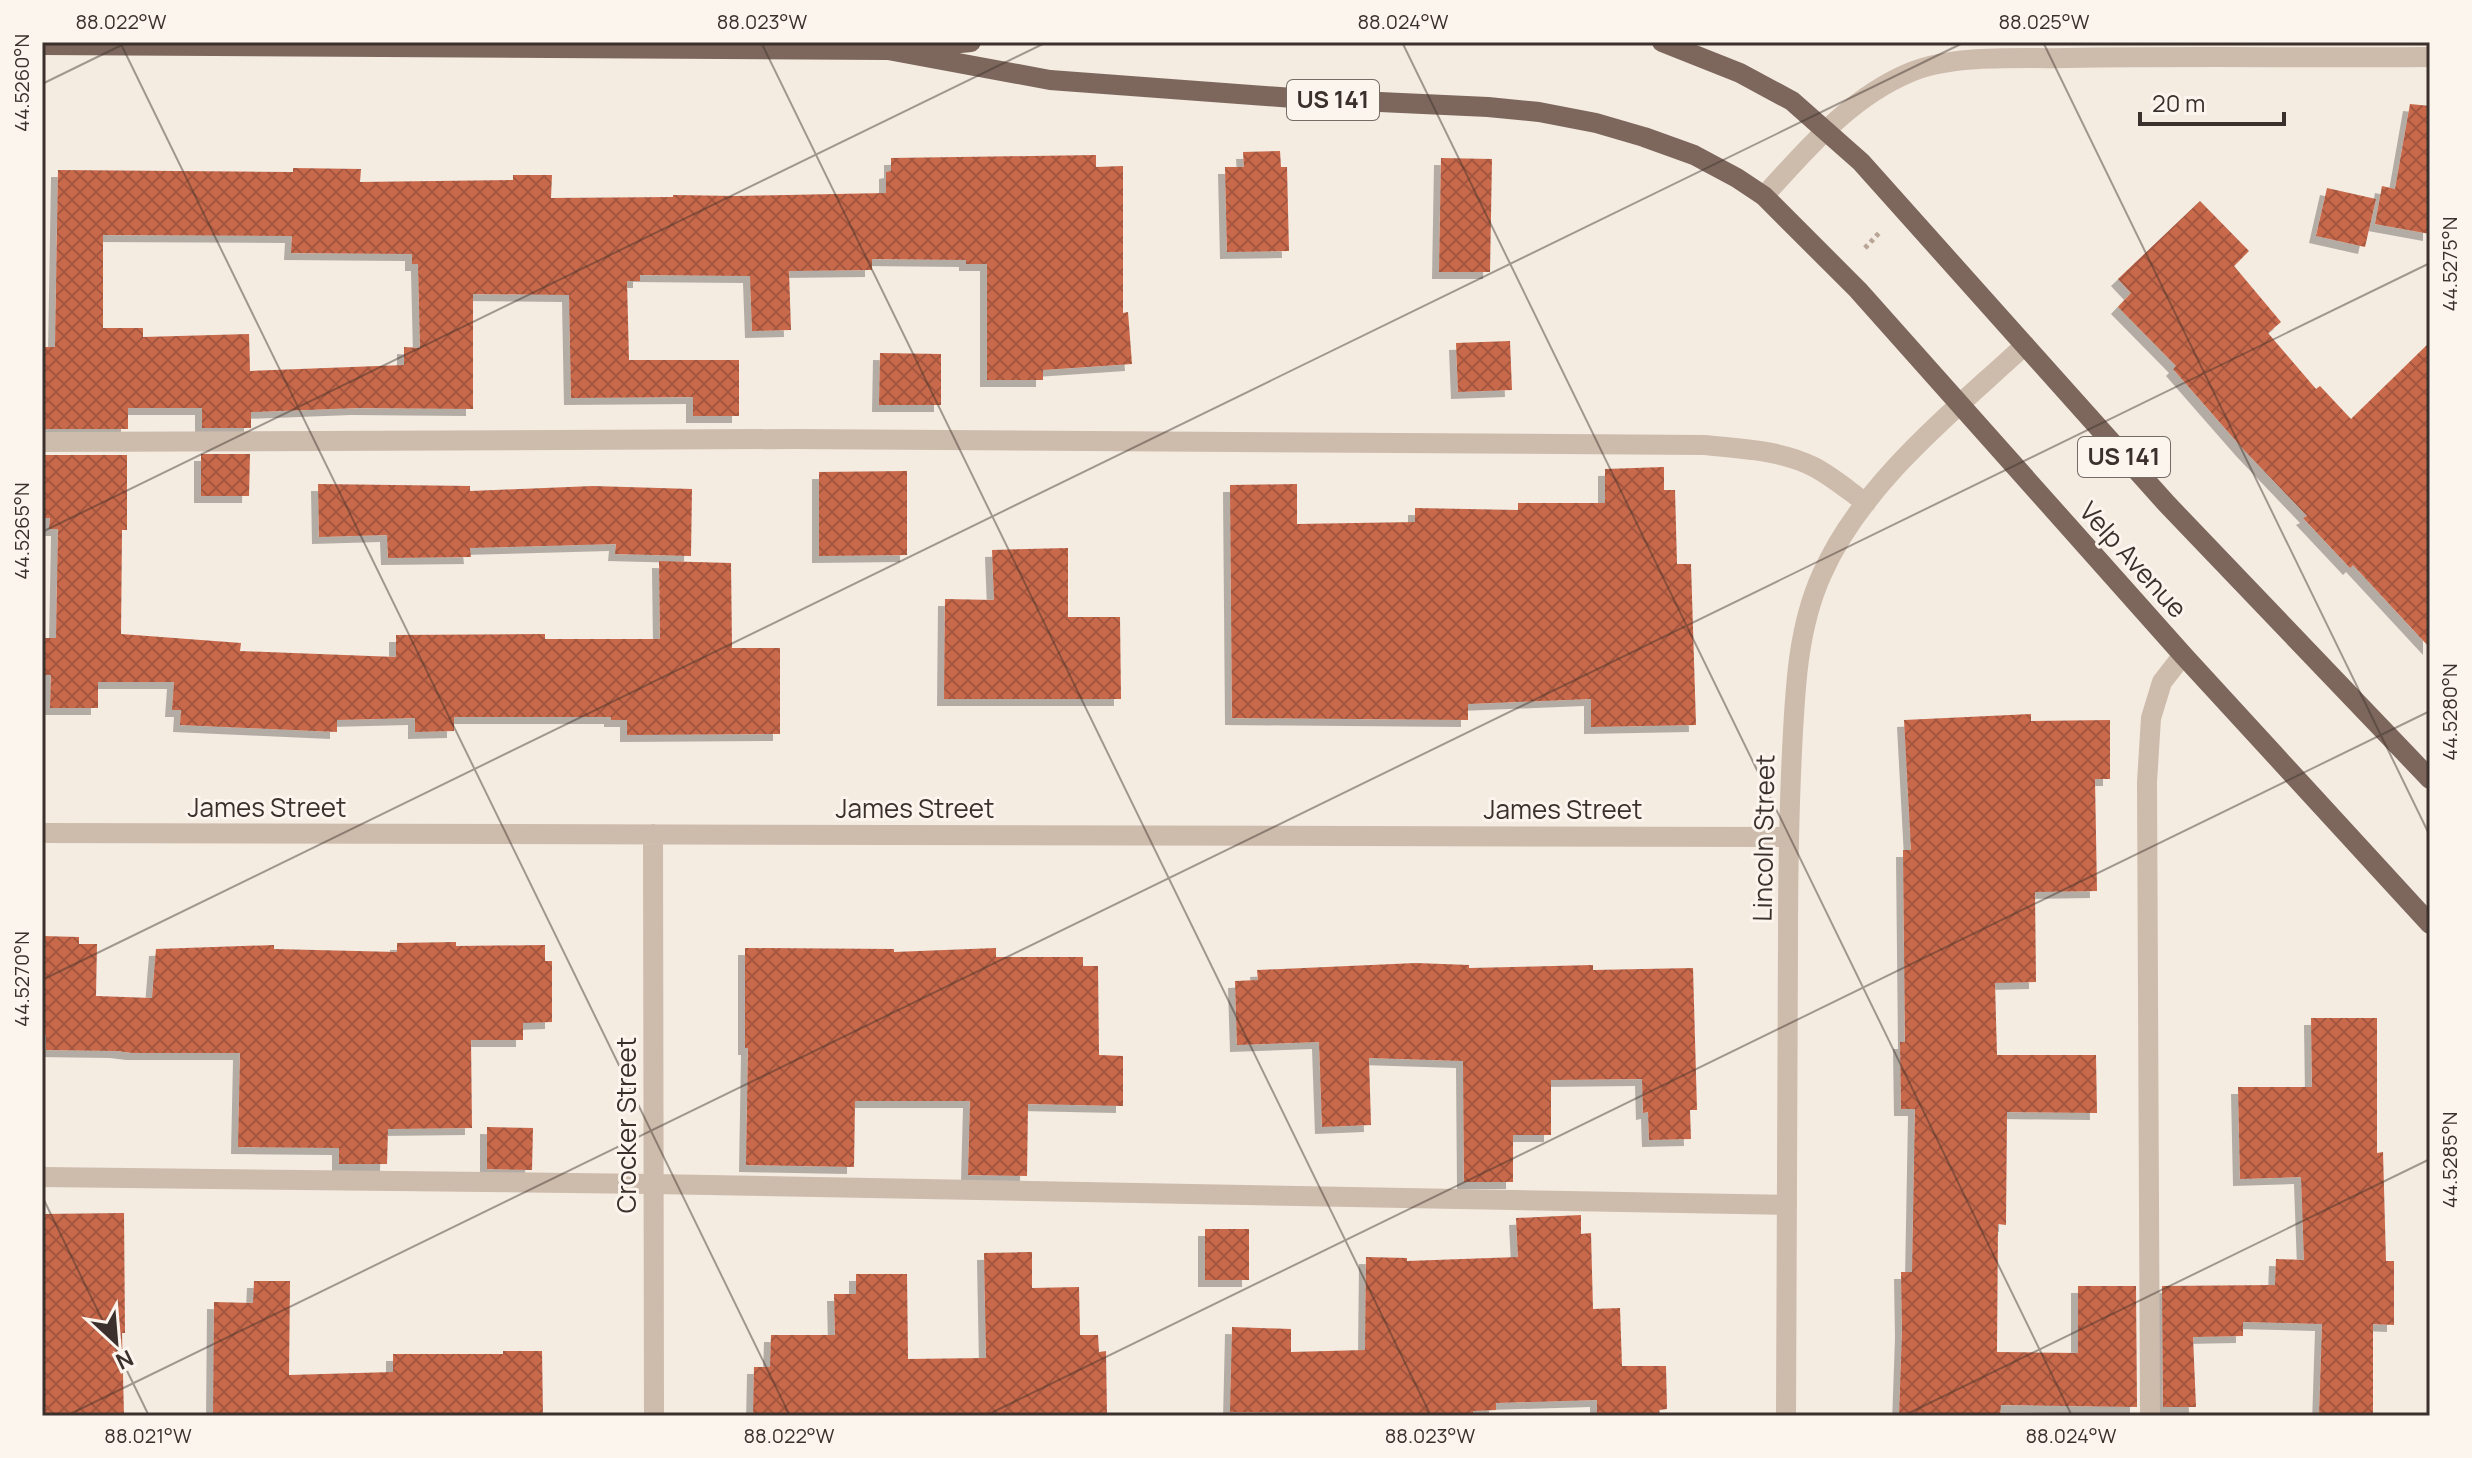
<svg xmlns="http://www.w3.org/2000/svg" width="2472" height="1458" font-family="Manrope,sans-serif">
  <style>
    .building { fill: url(#building-cross-hatch); fill-rule: evenodd; filter: url(#shadow) }
    .lines { fill: none; stroke-linecap: round; stroke-linejoin: round }
    .path { stroke: #b9a596; stroke-width: 5; stroke-dasharray: 4 4; stroke-linecap: butt }
    .lane { stroke: #cdbbac; stroke-width: 20 }
    .street { stroke: #cdbbac; stroke-width: 20 }
    .primary { stroke: #7d675c; stroke-width: 20 }
    .ticks { fill: none; stroke: #3b302b; stroke-width: 2; stroke-opacity: 0.45 }
    .labels { text-anchor: middle; stroke-width: 6; stroke-linejoin: round; paint-order: stroke }
    .shield { fill: #fbf5ee; stroke: #756b66; stroke-width: 2 }
    .shield-label { font-size: 24px; font-weight: bold; fill: #3b302b }
    .street-label { font-size: 26px; fill: #3b302b; stroke: #fbf5ee }
    .neatline { fill: none; stroke: #3b302b; stroke-width: 3 }
    .ticks-label { font-size: 20px; text-anchor: middle; fill: #3b302b }
  </style>
  <defs>
    <pattern id="building-cross-hatch" width="8" height="8" patternUnits="userSpaceOnUse" patternTransform="scale(2)"><rect width="8" height="8" fill="#c8694b"/><path d="M0 0l8 8M0 8l8-8" fill="none" stroke="#a4573f"/></pattern>
    <filter id="shadow"><feDropShadow dx="-7" dy="7" stdDeviation="0" flood-color="#0004"/></filter>
  </defs>
  <rect width="100%" height="100%" fill="#f4ebe1"/>
  <path class="building" d="M 2410,104 L 2430,106 L 2430,234 L 2375,224 L 2382,186 L 2395,189 Z
    M 1280,151 L 1281,167 L 1287,167 L 1289,251 L 1227,252 L 1225,167 L 1244,167 L 1243,152 Z
    M 1096,155 L 1096,167 L 1123,166 L 1123,313 L 1128,312 L 1132,364 L 1043,370 L 1043,380 L 987,380 L 987,264 L 966,264 L 966,260 L 872,259 L 872,270 L 789,271 L 791,330 L 752,331 L 750,276 L 640,275 L 640,281 L 627,281 L 629,360 L 739,360 L 739,416 L 693,416 L 693,397 L 571,398 L 569,295 L 473,294 L 473,409 L 358,408 L 251,412 L 251,428 L 202,428 L 202,408 L 128,408 L 128,429 L 42,429 L 44,347 L 55,347 L 58,170 L 293,172 L 293,168 L 361,169 L 360,182 L 513,180 L 513,175 L 552,175 L 551,198 L 673,197 L 673,195 L 735,196 L 886,193 L 886,172 L 891,171 L 891,158 ZM 103,235 L 292,236 L 291,253 L 412,254 L 412,264 L 418,264 L 420,348 L 404,347 L 404,365 L 250,371 L 249,334 L 143,337 L 143,328 L 103,328 Z
    M 1441,158 L 1492,159 L 1490,272 L 1439,272 Z
    M 2327,188 L 2376,199 L 2365,247 L 2316,236 Z
    M 2200,201 L 2249,251 L 2234,266 L 2281,322 L 2268,333 L 2316,389 L 2320,386 L 2351,419 L 2430,342 L 2430,648 L 2353,565 L 2350,568 L 2303,518 L 2307,516 L 2243,449 L 2173,369 L 2176,366 L 2118,307 L 2131,293 L 2118,279 Z
    M 1510,341 L 1512,390 L 1458,392 L 1456,343 Z
    M 880,353 L 941,354 L 941,405 L 879,405 Z
    M 201,454 L 250,454 L 249,496 L 201,496 Z
    M 42,455 L 127,455 L 127,530 L 122,530 L 121,634 L 241,643 L 240,651 L 396,657 L 396,635 L 545,634 L 545,639 L 660,639 L 659,561 L 731,563 L 732,648 L 780,648 L 780,734 L 627,735 L 627,720 L 611,720 L 611,717 L 454,717 L 454,731 L 415,732 L 415,718 L 337,720 L 337,732 L 180,725 L 181,710 L 172,710 L 174,682 L 98,682 L 98,708 L 50,708 L 51,675 L 44,675 L 44,638 L 56,638 L 58,529 L 49,529 L 50,518 L 42,518 Z
    M 1664,467 L 1664,490 L 1675,490 L 1677,564 L 1691,564 L 1696,725 L 1591,727 L 1591,699 L 1468,704 L 1468,720 L 1232,718 L 1230,485 L 1297,484 L 1297,524 L 1415,522 L 1415,508 L 1518,510 L 1518,503 L 1605,503 L 1605,469 Z
    M 907,471 L 907,555 L 819,556 L 819,472 Z
    M 318,484 L 470,486 L 470,491 L 593,486 L 692,489 L 691,556 L 615,554 L 616,544 L 470,548 L 471,557 L 388,558 L 387,535 L 319,537 Z
    M 1068,548 L 1068,617 L 1120,617 L 1121,699 L 944,699 L 945,599 L 994,600 L 992,550 Z
    M 2031,714 L 2031,721 L 2110,720 L 2110,779 L 2095,779 L 2097,891 L 2035,892 L 2036,982 L 1995,983 L 1997,1055 L 2096,1055 L 2097,1113 L 2007,1112 L 2006,1225 L 1998,1224 L 1997,1352 L 2078,1353 L 2078,1286 L 2136,1286 L 2137,1407 L 2001,1405 L 2000,1416 L 1899,1416 L 1902,1331 L 1901,1272 L 1912,1272 L 1915,1109 L 1901,1109 L 1900,1042 L 1905,1042 L 1903,850 L 1911,850 L 1904,720 Z
    M 42,936 L 79,937 L 79,944 L 97,944 L 96,996 L 152,998 L 156,949 L 274,945 L 274,949 L 397,952 L 397,943 L 456,942 L 456,946 L 545,945 L 545,961 L 552,961 L 552,1022 L 523,1023 L 523,1040 L 471,1040 L 472,1128 L 388,1129 L 387,1164 L 339,1164 L 339,1148 L 238,1147 L 240,1053 L 133,1053 L 117,1051 L 46,1050 L 46,1035 L 42,1036 Z
    M 745,948 L 894,949 L 894,952 L 996,948 L 996,957 L 1083,957 L 1083,966 L 1098,966 L 1099,1055 L 1123,1056 L 1123,1106 L 1028,1104 L 1027,1176 L 968,1175 L 970,1101 L 855,1101 L 854,1167 L 746,1165 L 748,1048 L 745,1048 Z
    M 1416,963 L 1469,965 L 1469,968 L 1593,965 L 1593,970 L 1693,968 L 1697,1110 L 1690,1110 L 1691,1139 L 1649,1140 L 1648,1112 L 1643,1113 L 1642,1079 L 1551,1080 L 1551,1135 L 1513,1135 L 1513,1182 L 1464,1182 L 1463,1061 L 1369,1058 L 1371,1125 L 1322,1127 L 1319,1042 L 1237,1045 L 1235,981 L 1258,980 L 1257,970 Z
    M 2311,1018 L 2377,1018 L 2377,1153 L 2383,1152 L 2386,1261 L 2394,1261 L 2394,1325 L 2373,1324 L 2373,1416 L 2319,1416 L 2322,1324 L 2243,1322 L 2243,1336 L 2193,1337 L 2196,1407 L 2163,1407 L 2162,1286 L 2275,1285 L 2276,1259 L 2304,1260 L 2301,1177 L 2240,1179 L 2238,1087 L 2312,1087 Z
    M 487,1127 L 533,1128 L 532,1170 L 487,1169 Z
    M 124,1213 L 125,1333 L 122,1333 L 124,1416 L 42,1416 L 42,1214 Z
    M 1581,1215 L 1581,1234 L 1591,1233 L 1593,1309 L 1620,1308 L 1622,1366 L 1666,1366 L 1667,1409 L 1659,1410 L 1659,1416 L 1597,1416 L 1597,1400 L 1496,1403 L 1496,1410 L 1473,1411 L 1474,1416 L 1330,1416 L 1330,1413 L 1230,1412 L 1232,1327 L 1291,1329 L 1291,1352 L 1365,1350 L 1366,1257 L 1407,1258 L 1407,1261 L 1518,1257 L 1516,1218 Z
    M 1205,1229 L 1249,1229 L 1249,1280 L 1205,1280 Z
    M 1032,1252 L 1032,1288 L 1079,1287 L 1080,1335 L 1098,1335 L 1099,1352 L 1106,1351 L 1107,1415 L 753,1416 L 754,1367 L 770,1367 L 771,1335 L 835,1335 L 834,1294 L 856,1294 L 856,1274 L 907,1274 L 908,1359 L 986,1358 L 984,1253 Z
    M 254,1281 L 290,1281 L 289,1375 L 393,1372 L 393,1354 L 503,1354 L 503,1351 L 542,1351 L 543,1416 L 213,1416 L 214,1302 L 253,1303 Z"/>
  <g class="lines">
    <path class="path" d="M 1865,248 L 1880,232"/>
    <path class="lane" d="M 42,442 L 794,439 L 1704,445 C 1741,449 1781,450 1814,467 C 1833,477 1849,491 1866,503
      M 42,1177 L 653,1184 L 1787,1205
      M 2150,1416 L 2147,782 L 2151,718 L 2162,682 L 2183,655"/>
    <path class="street" d="M 1764,196 C 1807,149 1850,97 1911,72 C 1955,54 2019,59 2067,58 C 2188,56 2309,58 2430,57
      M 42,833 L 1788,837
      M 653,834 L 654,1416
      M 1786,1416 C 1787,1257 1787,1098 1788,939 C 1788,876 1789,814 1792,751 C 1795,692 1797,629 1822,574 C 1863,482 1953,412 2025,345"/>
    <path class="primary" d="M 1662,42 L 1740,73 L 1792,101 L 1861,162 L 2166,503 L 2430,779
      M 42,45 L 888,50 L 971,42
      M 888,50 L 1050,80 L 1293,98 L 1488,107 L 1539,112 L 1596,123 L 1644,137 L 1694,155 L 1737,178 L 1764,196 L 1858,290 L 2183,655 L 2430,924"/>
  </g>
  <path class="ticks" d="M 120,42 L 790,1416M 761,42 L 1431,1416M 1402,42 L 2072,1416M 2043,42 L 2430,836M 42,84 L 128,42M 42,532 L 1047,42M 42,980 L 1965,42M 42,1196 L 149,1416M 66,1416 L 2430,263M 985,1416 L 2430,711M 1903,1416 L 2430,1159"/>
  <g class="labels">
    <g class="shield">
      <rect x="1287" y="80" width="92" height="40" rx="6"/>
      <rect x="2078" y="437" width="92" height="40" rx="6"/>
    </g>
    <g class="shield-label">
      <text x="1333" y="108">US 141</text>
      <text x="2124" y="465">US 141</text>
    </g>
    <g class="street-label">
      <text transform="translate(2133 560) rotate(48)" y="9">Velp Avenue</text>
      <text x="267" y="817">James Street</text>
      <text x="915" y="818">James Street</text>
      <text x="1563" y="819">James Street</text>
      <text transform="translate(1764 838) rotate(-89)" y="9">Lincoln Street</text>
      <text transform="translate(627 1125) rotate(-90)" y="9">Crocker Street</text>
    </g>
  </g>
  <rect width="2472" height="1458" fill="none" stroke="#fbf5ee" stroke-width="88"/>
  <g transform="translate(116 1342) rotate(154)" stroke="#fbf5ee" stroke-width="6" paint-order="stroke">
  <path d="M0-6L14 30L0 20L-14 30Z" fill="#3b302b"/>
  <text y="-12" font-size="22" font-weight="bold" text-anchor="middle" fill="#3b302b">N</text>
  </g>
  <path d="M2140 112v12h144v-12" fill="none" stroke="#3b302b" stroke-width="4"/>
  <text x="2152" y="112" font-size="24" fill="#3b302b" stroke="#fbf5ee" stroke-width="6" paint-order="stroke">20 m</text>
  <rect x="44" y="44" width="2384" height="1370" class="neatline"/>
  <g class="ticks-label">
    <text x="121" y="29">88.022°W</text>
    <text x="762" y="29">88.023°W</text>
    <text x="1403" y="29">88.024°W</text>
    <text x="2044" y="29">88.025°W</text>
    <text transform="translate(22 83) rotate(-90)" y="7">44.5260°N</text>
    <text transform="translate(2450 264) rotate(-90)" y="7">44.5275°N</text>
    <text transform="translate(22 531) rotate(-90)" y="7">44.5265°N</text>
    <text transform="translate(2450 712) rotate(-90)" y="7">44.5280°N</text>
    <text transform="translate(22 979) rotate(-90)" y="7">44.5270°N</text>
    <text transform="translate(2450 1160) rotate(-90)" y="7">44.5285°N</text>
    <text x="148" y="1443">88.021°W</text>
    <text x="789" y="1443">88.022°W</text>
    <text x="1430" y="1443">88.023°W</text>
    <text x="2071" y="1443">88.024°W</text>
  </g>
</svg>
